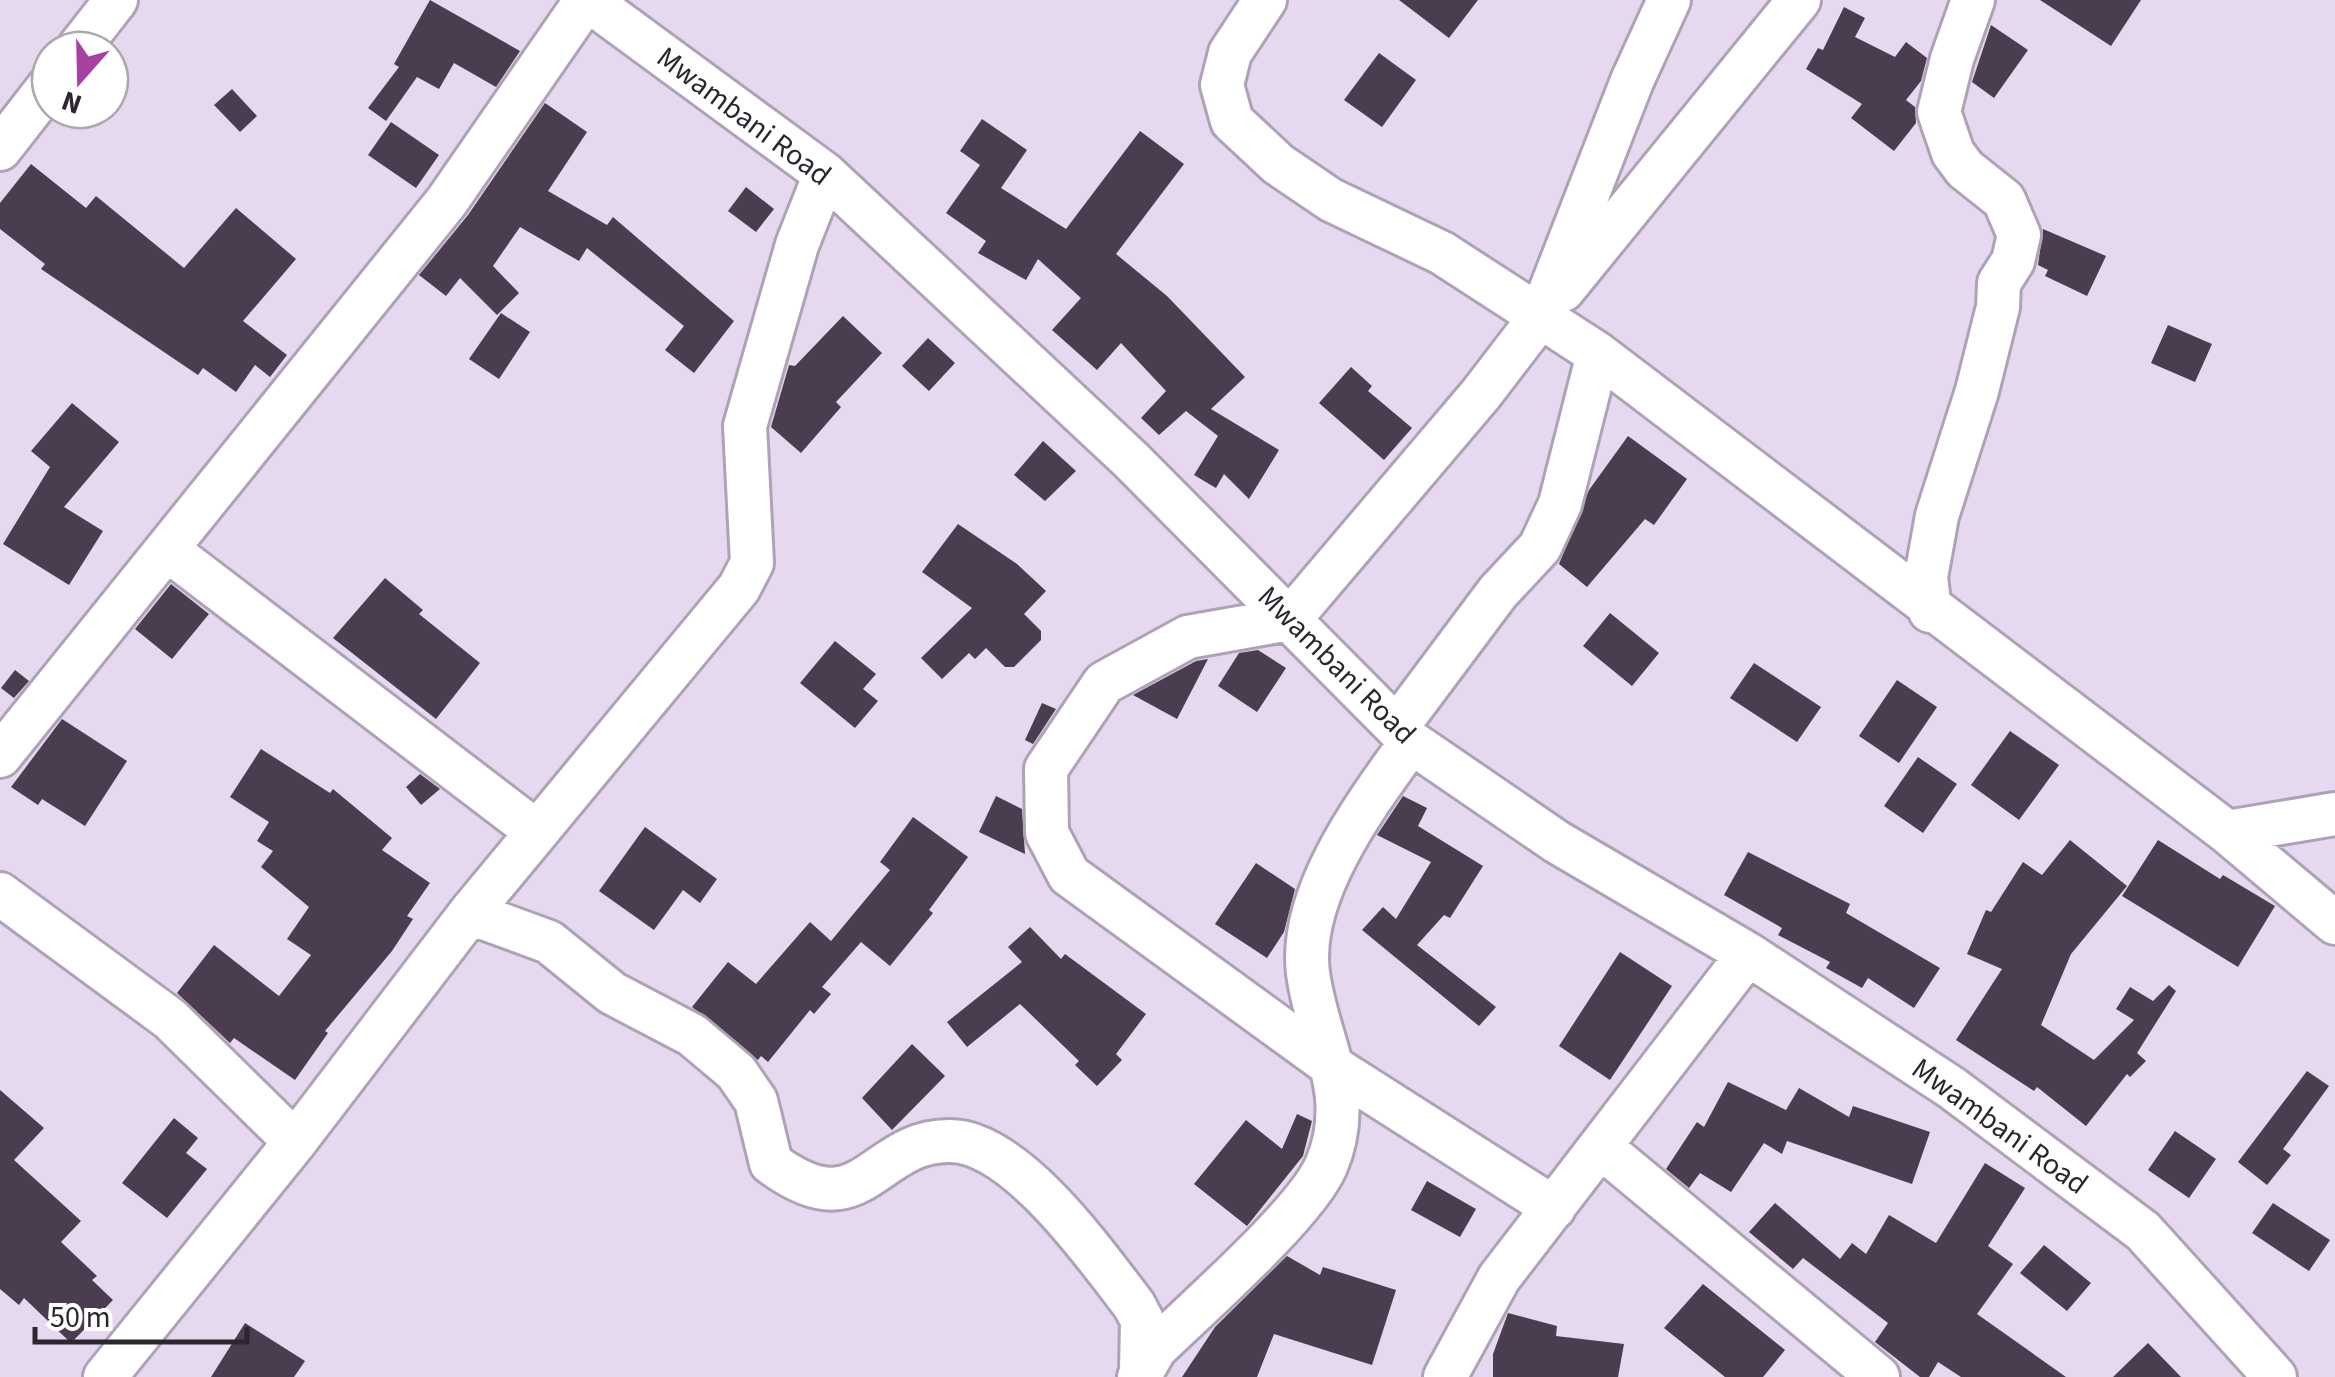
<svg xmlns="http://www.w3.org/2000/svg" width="2335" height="1377" font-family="'Source Sans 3',sans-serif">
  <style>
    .building { fill: #493d4f }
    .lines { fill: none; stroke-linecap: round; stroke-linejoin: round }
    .minor-casing { stroke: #afa2b7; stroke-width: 48 }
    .minor { stroke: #fff; stroke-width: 42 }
    .labels { text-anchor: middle; stroke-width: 10; stroke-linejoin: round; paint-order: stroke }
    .street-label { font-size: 30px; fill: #2c272f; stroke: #fff }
  </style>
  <rect width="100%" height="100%" fill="#e6d8ee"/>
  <path class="building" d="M 430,0 L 520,51 L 496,87 L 454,63 L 439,89 L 417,77 L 386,121 L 368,108 L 399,67 L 394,64 Z
    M 1399,0 L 1478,0 L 1449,38 Z
    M 2040,0 L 2141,0 L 2111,46 Z
    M 1844,7 L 1865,18 L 1855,37 L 1895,57 L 1906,42 L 1927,58 L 1921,81 L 1906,100 L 1915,107 L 1916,123 L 1894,151 L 1851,118 L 1862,104 L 1806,69 L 1818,48 L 1823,50 Z
    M 1991,25 L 2028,50 L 1994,98 L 1972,82 Z
    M 1379,53 L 1416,80 L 1382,127 L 1344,100 Z
    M 232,89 L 257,116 L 240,132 L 214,105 Z
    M 545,103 L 587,132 L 548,191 L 607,225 L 613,217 L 734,321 L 694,373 L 665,350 L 684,326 L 587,248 L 579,261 L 520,227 L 493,266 L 519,293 L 497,315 L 460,278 L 446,296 L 419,275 L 468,215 Z
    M 982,119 L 1027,150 L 1001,188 L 1066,229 L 1140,131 L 1184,164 L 1116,254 L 1167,296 L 1245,377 L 1211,409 L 1279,450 L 1249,499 L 1224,474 L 1216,488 L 1194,475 L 1218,436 L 1186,411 L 1159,435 L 1141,418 L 1166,391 L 1121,343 L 1097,370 L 1052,330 L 1081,298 L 1038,259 L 1026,280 L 978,253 L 986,241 L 946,213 L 980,165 L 960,151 Z
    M 391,122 L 439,155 L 416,188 L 368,155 Z
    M 31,164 L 86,208 L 96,196 L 184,268 L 236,208 L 296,259 L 243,321 L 287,355 L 270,377 L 255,365 L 236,392 L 203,368 L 198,375 L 41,269 L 45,264 L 0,229 L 0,203 Z
    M 746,187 L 774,209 L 756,232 L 728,211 Z
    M 2043,229 L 2106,256 L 2087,296 L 2045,276 L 2048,270 L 2038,265 Z
    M 501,313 L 530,332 L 499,379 L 469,359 Z
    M 843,316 L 882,353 L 836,402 L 841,407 L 801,453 L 771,427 L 789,365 L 795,366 Z
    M 2168,325 L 2212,344 L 2195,382 L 2151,363 Z
    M 928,338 L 955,363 L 929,391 L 902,366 Z
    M 1351,367 L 1372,386 L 1368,391 L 1412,428 L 1384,460 L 1319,403 Z
    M 72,403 L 119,442 L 64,507 L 103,531 L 69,585 L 3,544 L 50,467 L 31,451 Z
    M 1628,436 L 1687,479 L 1654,525 L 1645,519 L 1587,587 L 1559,564 L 1589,490 Z
    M 1043,441 L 1076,471 L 1045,501 L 1014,475 Z
    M 958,524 L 1017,564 L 1046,591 L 1024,614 L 1041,631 L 1041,640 L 1014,667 L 1005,667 L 986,648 L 975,659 L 969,653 L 942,679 L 921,658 L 972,608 L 922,572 Z
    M 385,578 L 423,610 L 419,614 L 480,663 L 436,719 L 333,638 Z
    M 171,584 L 209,614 L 172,659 L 135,629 Z
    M 1610,613 L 1659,653 L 1632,686 L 1583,646 Z
    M 835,641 L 876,674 L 863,689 L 878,701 L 855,728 L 800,683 Z
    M 1258,650 L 1286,668 L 1257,712 L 1218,686 L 1239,653 Z
    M 1208,659 L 1177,719 L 1133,695 L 1196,661 Z
    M 1754,663 L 1821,707 L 1797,742 L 1730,698 Z
    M 15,670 L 29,681 L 14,698 L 1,688 Z
    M 1897,680 L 1937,707 L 1899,763 L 1859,736 Z
    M 1042,703 L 1056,709 L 1033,744 L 1025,740 Z
    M 62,719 L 127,761 L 85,826 L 42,799 L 38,805 L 11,787 Z
    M 2010,731 L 2059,765 L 2019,820 L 1971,785 Z
    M 261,749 L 330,793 L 333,789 L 392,838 L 382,850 L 430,883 L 407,916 L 413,919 L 392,951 L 325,1031 L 328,1033 L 295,1080 L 234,1038 L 230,1043 L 177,993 L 214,945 L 279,996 L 311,955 L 287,939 L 309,907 L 261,867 L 273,851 L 257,841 L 269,822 L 230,797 Z
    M 1918,757 L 1957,784 L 1923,833 L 1884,806 Z
    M 420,774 L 440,789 L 421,805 L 406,787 Z
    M 996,796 L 1022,809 L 1025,854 L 979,832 Z
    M 1403,796 L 1427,808 L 1418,826 L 1483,866 L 1450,918 L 1444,915 L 1417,945 L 1496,1007 L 1479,1026 L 1362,930 L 1383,907 L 1396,919 L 1431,862 L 1377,835 Z
    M 913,817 L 968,857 L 929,910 L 933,913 L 890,966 L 861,942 L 822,987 L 831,994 L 814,1014 L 810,1010 L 768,1062 L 761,1056 L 758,1060 L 692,1007 L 728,962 L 756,984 L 810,922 L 831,941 L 890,870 L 880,862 Z
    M 645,827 L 717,879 L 700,903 L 683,890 L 654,930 L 599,891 Z
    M 2070,840 L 2127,886 L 2071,954 L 2041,1025 L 2094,1060 L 2134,1020 L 2116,1009 L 2130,987 L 2153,1001 L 2169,985 L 2176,991 L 2137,1053 L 2146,1061 L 2130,1077 L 2127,1074 L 2086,1126 L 2037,1087 L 2034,1091 L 1956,1040 L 2002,969 L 1967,954 L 1986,910 L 1991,912 L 2023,862 L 2042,875 Z
    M 2158,840 L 2220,879 L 2223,875 L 2275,906 L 2238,967 L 2122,896 Z
    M 1748,852 L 1850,904 L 1846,913 L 1940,968 L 1914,1008 L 1868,978 L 1862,988 L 1826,968 L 1830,962 L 1778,935 L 1782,928 L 1724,895 Z
    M 1256,863 L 1295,889 L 1284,932 L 1267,958 L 1215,924 Z
    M 1030,927 L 1061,959 L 1065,954 L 1146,1014 L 1116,1054 L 1122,1060 L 1097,1086 L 1075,1065 L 1079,1061 L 1020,1004 L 967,1047 L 947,1022 L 1022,962 L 1008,947 Z
    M 1620,952 L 1672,986 L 1610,1080 L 1559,1046 Z
    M 912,1044 L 945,1076 L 892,1130 L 862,1098 Z
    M 2307,1071 L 2329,1086 L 2283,1149 L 2291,1155 L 2267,1185 L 2238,1162 Z
    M 1728,1082 L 1786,1110 L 1799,1088 L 1849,1117 L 1853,1106 L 1930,1132 L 1912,1184 L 1787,1141 L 1782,1154 L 1764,1143 L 1731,1192 L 1700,1173 L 1689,1188 L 1666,1169 L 1697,1122 L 1704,1127 Z
    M 0,1090 L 44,1128 L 14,1160 L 81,1221 L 61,1242 L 97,1276 L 92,1280 L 113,1300 L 71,1343 L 24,1298 L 19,1305 L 0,1289 Z
    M 1297,1114 L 1312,1121 L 1303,1156 L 1247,1226 L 1194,1184 L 1246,1120 L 1282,1149 Z
    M 174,1118 L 198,1138 L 186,1153 L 207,1169 L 167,1218 L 122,1183 Z
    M 2175,1131 L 2216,1159 L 2189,1198 L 2148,1170 Z
    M 1985,1163 L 2025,1188 L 1988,1246 L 2013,1264 L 1977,1314 L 2066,1377 L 1961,1377 L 1938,1362 L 1929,1377 L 1920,1377 L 1875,1342 L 1888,1323 L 1803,1258 L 1793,1269 L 1749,1232 L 1775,1203 L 1840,1259 L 1852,1243 L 1866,1254 L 1889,1215 L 1936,1243 Z
    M 1427,1181 L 1476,1209 L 1460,1237 L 1411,1210 Z
    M 2273,1203 L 2330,1240 L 2309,1271 L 2252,1233 Z
    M 2044,1245 L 2091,1283 L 2067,1311 L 2020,1273 Z
    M 1287,1256 L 1320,1275 L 1323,1267 L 1396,1290 L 1372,1365 L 1274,1334 L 1257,1377 L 1182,1377 L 1215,1327 Z
    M 1703,1284 L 1785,1350 L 1763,1377 L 1725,1377 L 1664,1328 Z
    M 1508,1313 L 1557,1326 L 1556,1336 L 1624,1344 L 1618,1377 L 1493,1377 L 1493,1354 Z
    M 245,1323 L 305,1361 L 294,1377 L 211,1377 Z
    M 2148,1343 L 2181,1377 L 2113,1377 Z"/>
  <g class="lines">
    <defs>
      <path id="minor" d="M 588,0 L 825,174 L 1131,460 L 1411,742 L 1557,842 L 1748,954 L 1952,1088 L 2143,1231 L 2275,1377
        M 1265,0 L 1230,53 L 1222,85 L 1232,121 L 1278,164 L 1331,200 L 1442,253 L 1598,354 L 2227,832 L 2335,923
        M 77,50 L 116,0
        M 0,149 L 50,85
        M 1563,290 L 1799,0
        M 169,551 L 537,832
        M 1930,611 L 1926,577 L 1937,516 L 1977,391 L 1998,307 L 1999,283 L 2013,261 L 2019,235 L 2004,200 L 1965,169 L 1953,153 L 1939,112 L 1952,59 L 1973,0
        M 1397,727 L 1498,592 L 1540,547 L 1560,504 L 1598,354
        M 0,756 L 447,201 L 586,0
        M 2227,832 L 2335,814
        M 0,894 L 170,1019 L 295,1142
        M 470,913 L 549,942 L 612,993 L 692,1035 L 736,1072 L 756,1101 L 771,1163 C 864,1232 871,1140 950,1141 C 1016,1141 1097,1257 1134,1305 L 1142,1320 L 1141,1371
        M 1602,1148 L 1878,1377
        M 1554,1208 L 1336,1069 L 1069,875 L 1047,833 L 1046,769 L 1104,683 L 1188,637 L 1290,619 L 1481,394 L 1540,317 L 1632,81 L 1669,0
        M 105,1377 L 295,1142 L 470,913 L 739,588 L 752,563 L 745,426 L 797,245 L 825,174
        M 1139,1377 L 1155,1349 C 1197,1308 1305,1214 1326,1166 C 1357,1094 1317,1042 1308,973 C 1298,894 1367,803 1411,742
        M 1445,1377 L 1499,1278 L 1748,954"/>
    </defs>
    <use href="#minor" class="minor-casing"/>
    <use href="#minor" class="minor"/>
  </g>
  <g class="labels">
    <g class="street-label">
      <text transform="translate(744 116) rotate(37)" y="10">Mwambani Road</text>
      <text transform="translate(1337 665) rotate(45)" y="10">Mwambani Road</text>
      <text transform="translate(2000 1126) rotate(36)" y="10">Mwambani Road</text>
    </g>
  </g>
  <g transform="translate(80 80) rotate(200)"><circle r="48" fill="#ffffff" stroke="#aba9ac" stroke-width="2.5"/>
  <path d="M0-8L18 38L0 25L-18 38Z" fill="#a840a3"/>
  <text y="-15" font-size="28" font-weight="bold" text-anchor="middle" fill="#2c272f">N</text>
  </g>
  <path d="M35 1327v15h212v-15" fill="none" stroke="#2c272f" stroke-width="5"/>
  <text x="50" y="1327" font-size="30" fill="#2c272f" stroke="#ffffff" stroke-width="8" paint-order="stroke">50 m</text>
</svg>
